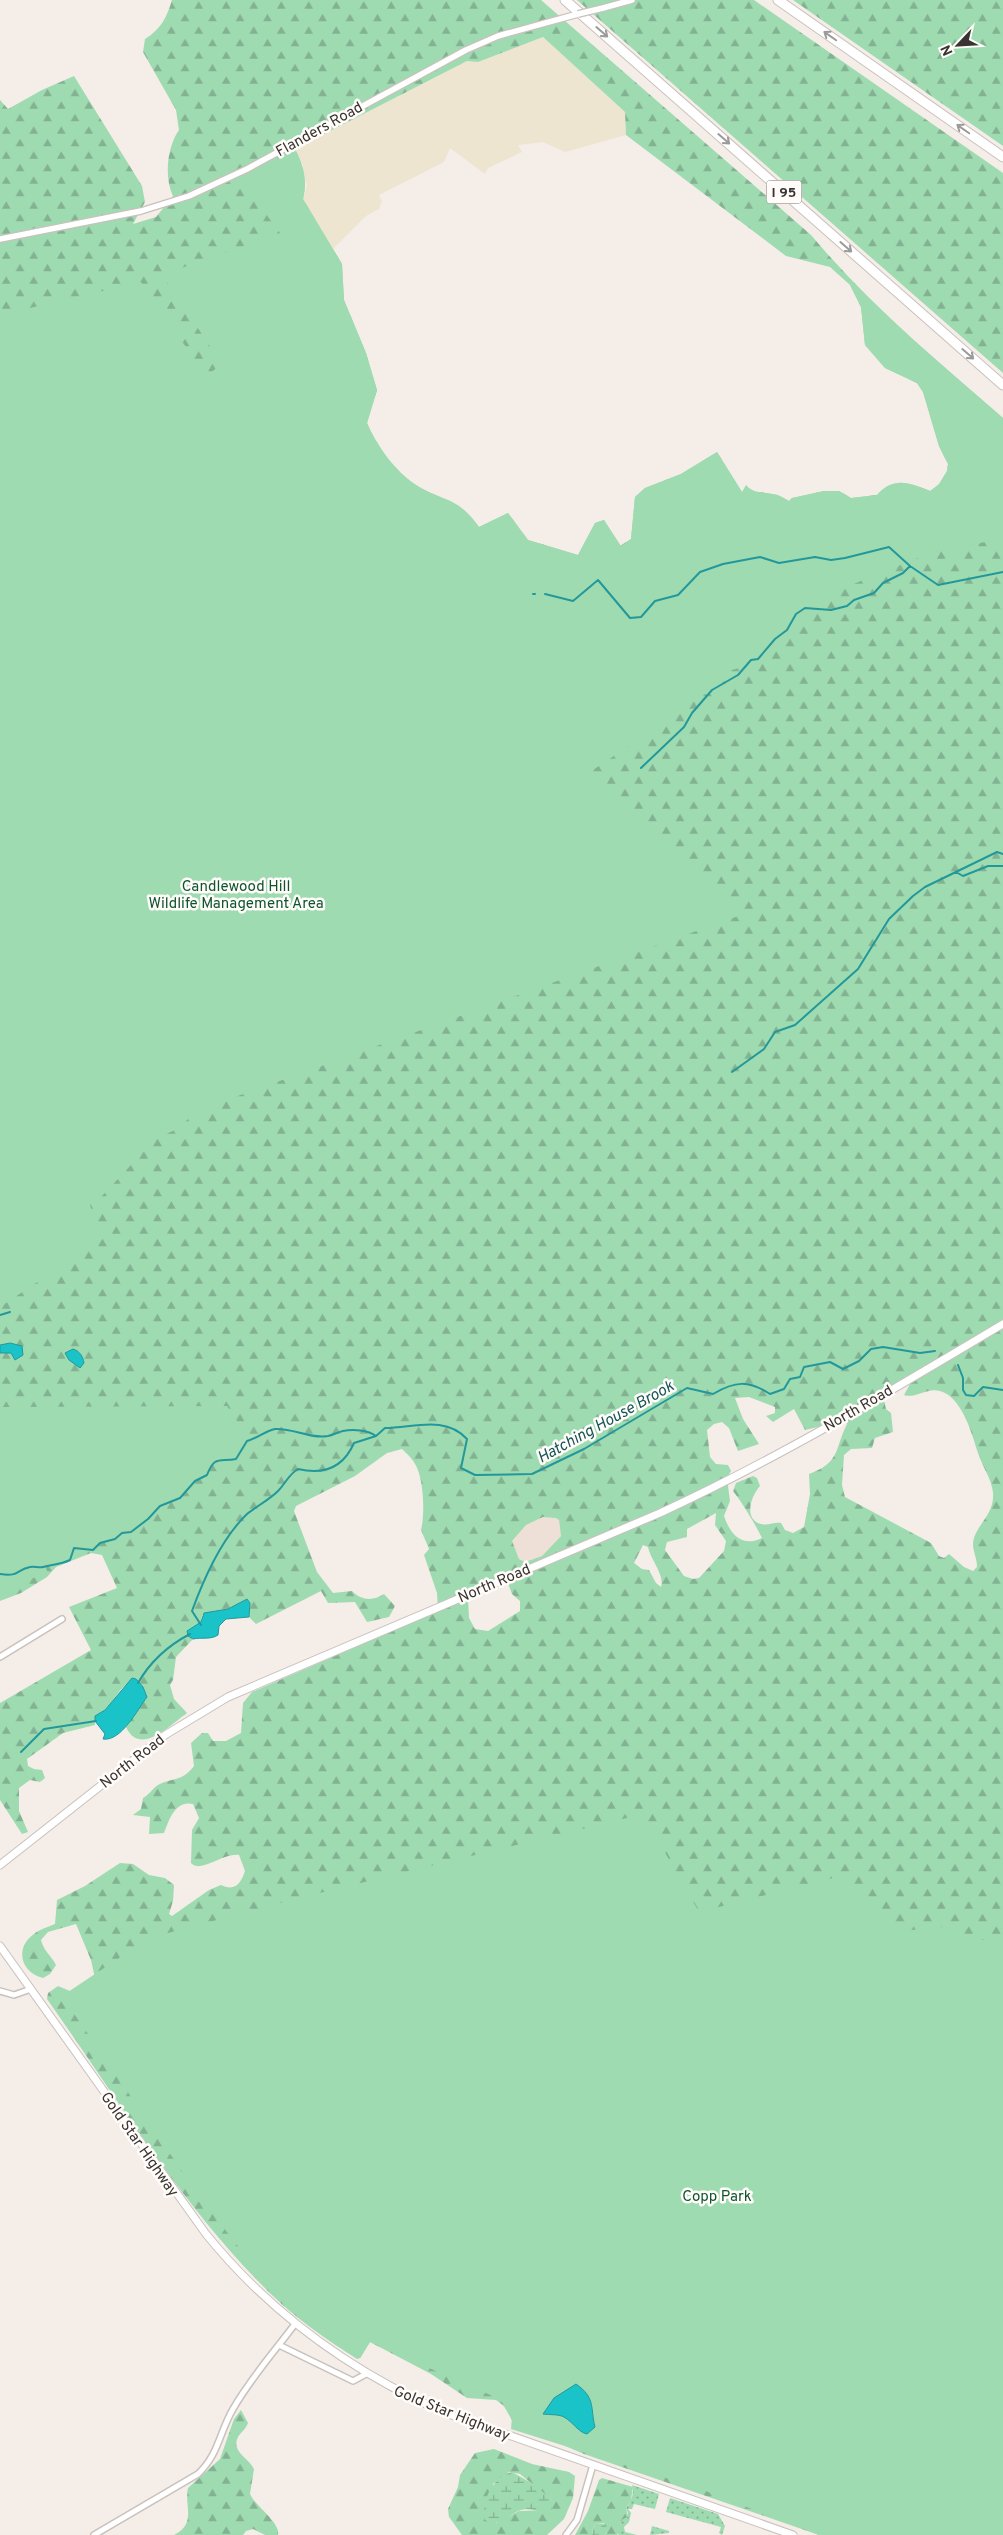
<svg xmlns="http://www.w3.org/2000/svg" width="1003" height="2535" font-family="Overpass,sans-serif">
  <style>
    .built { fill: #efe0d7 }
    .industrial { fill: #ede5cf }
    .grass { fill: url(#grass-dots) }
    .forest { fill: url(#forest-firs); fill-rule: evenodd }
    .wetland { fill: url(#wetland-marsh) }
    .park { fill: #9fdbb1 }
    .water { fill: #1ac3c8; stroke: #23989b }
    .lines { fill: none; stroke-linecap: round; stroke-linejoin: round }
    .stream { stroke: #23989b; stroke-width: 2 }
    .minor-casing { stroke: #c9c1bd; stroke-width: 8 }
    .tertiary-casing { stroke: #c9c1bd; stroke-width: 8 }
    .secondary-casing { stroke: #c9c1bd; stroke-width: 9 }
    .motorway-casing { stroke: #c9c1bd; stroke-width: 11 }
    .minor { stroke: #fff; stroke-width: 5 }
    .tertiary { stroke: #fff; stroke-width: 5.5 }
    .secondary { stroke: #fff; stroke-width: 7 }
    .motorway { stroke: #fff; stroke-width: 9 }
    .tertiary-bridge-casing { stroke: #c9c1bd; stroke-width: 8; stroke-linecap: butt }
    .tertiary-bridge { stroke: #fff; stroke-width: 5.5 }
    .oneway { stroke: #9b9a98 }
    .labels { text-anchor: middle; stroke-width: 5; stroke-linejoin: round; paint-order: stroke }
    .shield { fill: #fffcfa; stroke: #73706e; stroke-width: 1 }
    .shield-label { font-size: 14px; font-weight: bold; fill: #373432 }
    .street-label { font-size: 15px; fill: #373432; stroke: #fffcfa }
    .park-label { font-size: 15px; fill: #0e542e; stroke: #fffcfa }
    .water-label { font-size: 16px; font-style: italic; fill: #175557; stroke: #fffcfa }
  </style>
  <defs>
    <pattern id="grass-dots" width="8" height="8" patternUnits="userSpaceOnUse" patternTransform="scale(1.25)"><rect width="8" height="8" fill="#9fdbb1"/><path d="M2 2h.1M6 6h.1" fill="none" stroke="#82b291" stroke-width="1.8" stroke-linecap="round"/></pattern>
    <pattern id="forest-firs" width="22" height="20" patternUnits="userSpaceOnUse" patternTransform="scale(1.25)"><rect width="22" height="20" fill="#9fdbb1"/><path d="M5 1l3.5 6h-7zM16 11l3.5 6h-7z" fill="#82b291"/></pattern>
    <pattern id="wetland-marsh" width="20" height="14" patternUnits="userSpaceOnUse" patternTransform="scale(1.25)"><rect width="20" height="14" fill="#9fdbb1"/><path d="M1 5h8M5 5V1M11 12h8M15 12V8" fill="none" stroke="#82b291"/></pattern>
  </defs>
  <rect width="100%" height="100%" fill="#f5ede8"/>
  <path class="built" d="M 543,1517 L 556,1517 L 559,1520 L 561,1536 L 542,1556 L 525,1562 L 519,1559 L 511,1541 L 526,1525 Z"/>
  <path class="industrial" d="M 543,37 L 625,112 L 626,135 L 565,152 L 543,142 L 518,145 L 522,152 L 488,168 L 485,174 L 450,148 L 444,162 L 379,195 L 382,201 L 379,209 L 366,216 L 333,249 L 303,199 L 307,185 L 303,175 L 303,165 L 295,149 L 467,61 L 478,62 Z"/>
  <path class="grass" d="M 632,2485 L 659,2494 L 655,2509 L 634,2504 L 632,2509 L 628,2509 L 631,2513 L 629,2522 L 624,2527 L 625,2532 L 637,2535 L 619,2535 L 617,2533 L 622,2520 L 627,2518 L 628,2513 L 626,2508 C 631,2502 635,2492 632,2485 Z
    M 670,2498 L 718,2514 L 725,2526 L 722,2535 L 719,2533 L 721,2527 L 666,2512 Z
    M 652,2526 L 669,2531 L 669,2533 L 650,2535 Z"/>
  <path class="forest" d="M 172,0 L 541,0 L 811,235 C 868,303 936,360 1003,418 L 1003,2535 L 819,2535 L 584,2454 L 514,2424 L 504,2406 L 496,2400 L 467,2398 L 431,2374 L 370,2342 L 360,2358 L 357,2359 C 327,2340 298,2320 272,2295 C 185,2211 117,2098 47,1999 L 48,1993 L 58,1986 L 70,1991 L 95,1978 L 91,1960 L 76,1924 L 48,1932 L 41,1940 C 44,1952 51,1955 56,1965 L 50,1974 L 43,1978 C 21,1973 14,1948 34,1934 C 40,1929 48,1927 55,1924 L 57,1900 L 85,1886 L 120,1863 L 133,1864 L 149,1875 L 165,1878 L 174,1885 L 173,1901 L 169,1914 L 172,1916 L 209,1890 L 221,1885 C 235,1892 241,1883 245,1871 L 239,1855 C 222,1853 201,1874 191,1863 L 192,1830 L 199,1818 L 193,1804 C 175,1800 169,1820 164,1833 L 149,1834 L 150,1817 L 133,1815 L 141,1809 L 143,1798 C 149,1795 152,1789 158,1785 C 173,1777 182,1782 194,1766 L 191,1743 L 202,1733 L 208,1733 L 213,1741 L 226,1741 L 241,1733 L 243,1703 L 252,1692 L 438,1611 L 437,1593 L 424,1555 L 429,1549 L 421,1530 C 425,1515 424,1478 415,1464 C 412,1458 406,1453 402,1449 L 387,1453 L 355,1476 L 296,1506 L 294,1511 L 317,1572 L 333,1593 L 352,1591 C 362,1601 373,1601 384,1594 L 395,1606 L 389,1617 L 367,1622 L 355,1602 L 328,1603 L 321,1591 L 256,1624 L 249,1617 L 250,1603 L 247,1599 L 228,1609 L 202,1615 L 201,1622 L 189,1630 L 189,1637 L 193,1639 L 176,1657 L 173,1680 L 170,1685 L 174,1699 L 187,1713 C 170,1725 140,1757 126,1727 L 147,1695 L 136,1679 C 118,1684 113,1708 95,1717 L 95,1725 L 63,1733 L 27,1759 L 28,1766 L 34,1769 L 42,1770 L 45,1778 L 40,1782 L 30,1780 L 19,1788 L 19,1811 L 28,1832 L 22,1834 L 0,1800 L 0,1703 L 91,1650 L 69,1607 L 117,1588 L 102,1555 L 91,1553 L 56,1567 L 47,1577 L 21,1593 L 0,1601 L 0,1353 L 11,1353 L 10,1343 L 0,1345 L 0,100 L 8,109 L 42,90 L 74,76 L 142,186 L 145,202 L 133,224 L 156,217 L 173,196 C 164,178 167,147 179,130 L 176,110 L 143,52 L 145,39 C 161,29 167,17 172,0 ZM 543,37 L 625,112 L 626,135 L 786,256 L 830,267 L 850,285 L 861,307 L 865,345 L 885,368 L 917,383 L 923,392 L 939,446 L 948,464 L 947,471 L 939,485 L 930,491 C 909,483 894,476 877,495 L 851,498 L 839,491 L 824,491 L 792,498 L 789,501 C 777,495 755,489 742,492 L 717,452 L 681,474 L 645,488 L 635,497 L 631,539 L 620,546 L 604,520 L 595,523 L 578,555 L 528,540 L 508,513 L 479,527 C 456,496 445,503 416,485 C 394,471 377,446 367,423 L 377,390 L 366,353 L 344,300 L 342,264 L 303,199 C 308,180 303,166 295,149 L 467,61 L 478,62 ZM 910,1384 L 904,1395 C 916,1399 927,1387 940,1391 C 962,1397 972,1434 978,1453 C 982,1466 992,1479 993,1493 C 995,1516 973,1526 973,1545 C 973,1551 977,1559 977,1567 L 973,1571 L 964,1567 L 949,1554 L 944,1558 L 939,1556 L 931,1543 L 845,1497 L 842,1485 L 844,1455 L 851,1449 L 872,1448 L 875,1438 L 893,1432 L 891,1413 L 886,1409 L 884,1400 L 887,1396 ZM 749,1397 L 775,1407 L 775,1413 L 766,1416 L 773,1422 L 794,1409 L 805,1430 L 844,1421 L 847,1424 C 834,1450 841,1462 809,1474 L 810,1494 L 804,1527 L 793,1533 L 785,1530 L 781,1523 C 774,1522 768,1526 761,1524 C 743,1519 751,1496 760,1486 L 757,1478 L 753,1476 L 736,1483 L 733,1491 C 743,1504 754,1522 762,1538 C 742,1548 730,1534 724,1516 L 730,1501 L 727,1478 L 731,1471 L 728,1465 L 716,1464 L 710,1457 L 707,1430 L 714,1424 L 722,1422 L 729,1428 L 738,1451 L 759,1444 L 743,1419 L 735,1398 ZM 716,1513 L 715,1525 L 726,1541 L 724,1551 L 699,1578 L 693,1579 L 684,1576 L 665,1550 L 667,1542 L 687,1537 L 687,1529 ZM 543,1517 L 556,1518 L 559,1520 L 561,1536 L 542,1556 L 525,1562 L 519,1559 L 512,1541 L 526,1525 ZM 643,1545 L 648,1547 C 650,1559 665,1575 661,1587 L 656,1583 L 649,1570 L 642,1569 L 634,1563 ZM 507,1581 L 512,1594 L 520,1601 L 520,1611 L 488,1631 L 475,1629 L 469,1618 L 468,1597 Z
    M 577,0 L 754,0 L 1003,173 L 1003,373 Z
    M 793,0 L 1003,0 L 1003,146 Z
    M 241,2410 L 248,2423 C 246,2429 241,2432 238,2437 C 231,2452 248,2457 254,2469 L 250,2494 C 255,2506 281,2523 278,2535 L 265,2535 L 253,2529 L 246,2531 L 243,2535 L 174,2535 C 197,2523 184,2507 188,2488 L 220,2459 L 234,2419 Z
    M 494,2449 L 532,2464 L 569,2472 L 575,2476 L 573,2498 L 564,2519 L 547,2535 L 462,2535 L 449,2517 L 448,2509 L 458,2487 L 460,2475 L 475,2453 ZM 509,2472 L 520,2474 L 552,2500 L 552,2510 L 519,2511 L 496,2523 L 493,2484 Z
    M 602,2478 L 633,2487 L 631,2500 L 626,2508 L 628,2517 L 622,2520 L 617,2535 L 604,2535 L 607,2532 L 604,2523 L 596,2523 L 593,2528 L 592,2535 L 575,2535 L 588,2511 L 599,2480 Z"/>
  <path class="wetland" d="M 512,2472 L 535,2485 L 552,2500 L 552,2510 C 542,2515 532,2507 521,2510 C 508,2514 500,2529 485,2520 C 480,2501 494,2476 512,2472 Z
    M 596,2523 L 606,2524 L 607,2532 L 604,2535 L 592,2535 L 593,2528 Z"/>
  <path class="park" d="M 295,149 C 304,165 307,181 303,199 L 342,264 L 344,300 L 366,353 L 377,390 L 367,423 C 377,446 395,471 416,485 C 445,503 456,495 479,527 L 508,513 L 528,540 L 578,555 L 595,523 L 604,520 L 621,546 L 631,539 L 635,497 L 645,488 L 681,474 L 717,452 L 742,492 L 746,485 C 754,494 762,492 773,494 C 778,494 784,498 789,501 L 792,498 L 824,491 L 839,491 L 851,498 L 877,495 C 895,476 909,483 930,491 L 939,484 L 947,471 L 948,464 L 939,446 L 923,392 L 917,383 L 885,368 L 865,345 L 861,307 L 850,285 L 1003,418 L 1003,534 L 985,542 L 930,553 L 814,600 L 793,632 L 765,655 L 762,661 L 732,670 L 714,694 L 687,695 L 682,698 L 678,713 L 590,772 L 741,915 L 199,1110 L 175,1130 L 144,1144 L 130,1166 L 102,1196 L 90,1204 L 97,1242 L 0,1307 L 0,315 L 141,282 L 206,376 L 222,364 L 162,275 L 280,233 L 240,179 Z
    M 227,1406 L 249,1440 L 242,1447 L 236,1459 C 219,1462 215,1455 207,1475 L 195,1481 L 180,1498 L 160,1506 L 148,1519 L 131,1532 L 122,1533 L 115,1539 L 100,1543 L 93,1550 L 74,1548 L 69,1561 L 45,1566 L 48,1573 L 0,1589 L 0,1407 Z
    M 643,1814 L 699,1912 L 845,1875 L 892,1932 L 941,1927 L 980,1940 L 1003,1940 L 1003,2535 L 819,2535 L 698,2488 L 511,2429 L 513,2405 L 370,2342 L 360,2358 L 299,2311 L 248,2259 L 201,2199 L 62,1996 L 149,1938 L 299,1898 Z"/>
  <path class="water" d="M 10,1343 L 22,1346 L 23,1355 L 15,1360 L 11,1353 L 0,1353 L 0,1345 Z
    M 73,1349 C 80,1351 83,1357 84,1363 L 80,1368 L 69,1360 L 65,1353 Z
    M 247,1599 L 250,1603 L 249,1617 L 226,1619 L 219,1626 L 218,1635 C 211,1640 202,1637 193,1639 L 188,1636 L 187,1631 L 201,1622 L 204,1613 L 228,1609 Z
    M 132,1678 L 136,1679 L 143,1687 L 147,1697 C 138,1709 121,1742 103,1739 L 105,1734 L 95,1721 L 95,1716 L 105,1710 Z
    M 576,2384 C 596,2398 590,2407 595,2427 L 587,2434 C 578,2432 573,2422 564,2417 C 558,2414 550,2415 543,2414 L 554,2398 Z"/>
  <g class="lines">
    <path class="stream" d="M 533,594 L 535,594
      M 545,594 L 573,601 L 598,580 L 630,618 L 641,617 L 655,601 L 678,595 L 700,572 L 723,564 L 760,557 L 779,563 L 815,557 L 831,560 L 845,558 L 889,547 L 910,566 L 938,585 L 1003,572
      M 641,768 L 684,727 L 692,713 L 712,690 L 738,675 L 751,660 L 758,659 L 775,639 L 787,630 L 796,614 L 805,608 L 831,610 L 847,606 L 854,600 L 874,593 L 883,583 L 903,573 L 910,566
      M 956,872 L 963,876 L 988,866 L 1003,866
      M 732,1072 L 764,1049 L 775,1032 L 795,1025 L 858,969 L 889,919 L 913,896 L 925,887 L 997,852 L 1003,854
      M 0,1315 L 10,1312
      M 958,1365 L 963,1378 L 963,1390 L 966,1395 L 974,1396 L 983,1387 L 1003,1390
      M 0,1574 C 20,1577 15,1570 30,1567 C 34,1566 39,1568 43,1567 C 51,1565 62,1564 70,1560 L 74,1548 L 93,1550 L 100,1543 L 115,1539 L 122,1533 L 131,1532 L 148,1519 L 160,1506 L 180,1498 L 195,1481 L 207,1475 C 215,1455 219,1462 236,1459 L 247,1441 C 258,1438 265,1431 275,1429 C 294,1428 309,1439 328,1436 C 333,1435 338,1432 343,1431 C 353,1429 368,1430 376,1436
      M 201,1625 L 192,1611 C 204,1578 221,1539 247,1514 C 257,1506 269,1500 278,1491 C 286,1483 288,1475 298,1469 C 323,1475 343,1468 354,1443 L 376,1436 L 385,1428 C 413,1428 445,1415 467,1439 L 461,1468 L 475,1475 L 532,1474 L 584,1449 L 687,1388 L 713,1394 C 735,1381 748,1380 770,1394 L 784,1389 L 790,1379 L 800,1377 L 804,1367 L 830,1362 L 843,1369 L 859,1361 L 871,1349 L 883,1347 L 920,1353 L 935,1351
      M 138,1683 C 150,1662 169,1645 190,1634
      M 21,1752 L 44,1729 L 96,1721"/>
    <defs>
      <path id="minor" d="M 0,1657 L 62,1619
        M 0,1991 L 14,1995 L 31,1989
        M 279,2345 L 353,2381 L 366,2374
        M 94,2535 L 198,2474 C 219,2454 219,2433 233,2409 C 250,2379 274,2352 295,2324
        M 566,2535 L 577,2520 L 593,2465"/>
      <path id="tertiary" d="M 603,8 L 632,0
        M 0,239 L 141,211 L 189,196 L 247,169 L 466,50 L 498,36 L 578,14"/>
      <path id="secondary" d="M 0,1865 L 165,1735 L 228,1697 L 660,1513 C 779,1458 891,1391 1003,1324
        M 0,1946 L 206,2234 C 270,2313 350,2371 443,2412 L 793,2535"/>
      <path id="motorway" d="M 565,0 L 1003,385
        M 778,0 L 1003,157"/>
    </defs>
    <use href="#minor" class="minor-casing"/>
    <use href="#tertiary" class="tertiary-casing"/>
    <use href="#secondary" class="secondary-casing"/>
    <use href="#motorway" class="motorway-casing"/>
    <use href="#minor" class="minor"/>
    <use href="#tertiary" class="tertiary"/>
    <use href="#secondary" class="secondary"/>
    <use href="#motorway" class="motorway"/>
    <defs>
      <path id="tertiary-bridge" d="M 578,14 L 603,8"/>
    </defs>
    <use href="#tertiary-bridge" class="tertiary-bridge-casing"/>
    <use href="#tertiary-bridge" class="tertiary-bridge"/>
  </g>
  <defs><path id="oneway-shaft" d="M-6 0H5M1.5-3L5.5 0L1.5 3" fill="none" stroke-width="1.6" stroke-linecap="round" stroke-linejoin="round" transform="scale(1.25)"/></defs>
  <g class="oneway">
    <use href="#oneway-shaft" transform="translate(602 32) rotate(41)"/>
    <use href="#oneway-shaft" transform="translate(830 36) rotate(-145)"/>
    <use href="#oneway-shaft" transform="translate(963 129) rotate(-145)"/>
    <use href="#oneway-shaft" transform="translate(724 139) rotate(41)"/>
    <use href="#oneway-shaft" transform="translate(846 247) rotate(41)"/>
    <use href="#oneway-shaft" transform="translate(968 354) rotate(41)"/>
  </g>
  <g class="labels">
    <rect class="shield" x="766.5" y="180.5" width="35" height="23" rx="4"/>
    <g class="shield-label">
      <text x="784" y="197">I 95</text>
    </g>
    <g class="street-label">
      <text transform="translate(319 129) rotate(-29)" y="5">Flanders Road</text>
      <text transform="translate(858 1408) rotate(-30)" y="5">North Road</text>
      <text transform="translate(494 1583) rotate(-23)" y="5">North Road</text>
      <text transform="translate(132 1761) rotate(-38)" y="5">North Road</text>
      <text transform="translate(140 2144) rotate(55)" y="5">Gold Star Highway</text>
      <text transform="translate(452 2413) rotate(22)" y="5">Gold Star Highway</text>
    </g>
    <g class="park-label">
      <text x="236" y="891">Candlewood Hill<tspan x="236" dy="17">Wildlife Management Area</tspan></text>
      <text x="717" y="2201">Copp Park</text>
    </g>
    <g class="water-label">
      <text transform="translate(605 1421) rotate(-29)" y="6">Hatching House Brook</text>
    </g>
  </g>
  <g transform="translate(958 45) rotate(245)" stroke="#fffcfa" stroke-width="4" paint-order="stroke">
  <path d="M0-4L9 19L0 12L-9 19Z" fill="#373432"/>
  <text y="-8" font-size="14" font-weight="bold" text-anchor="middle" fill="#373432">N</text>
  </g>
</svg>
